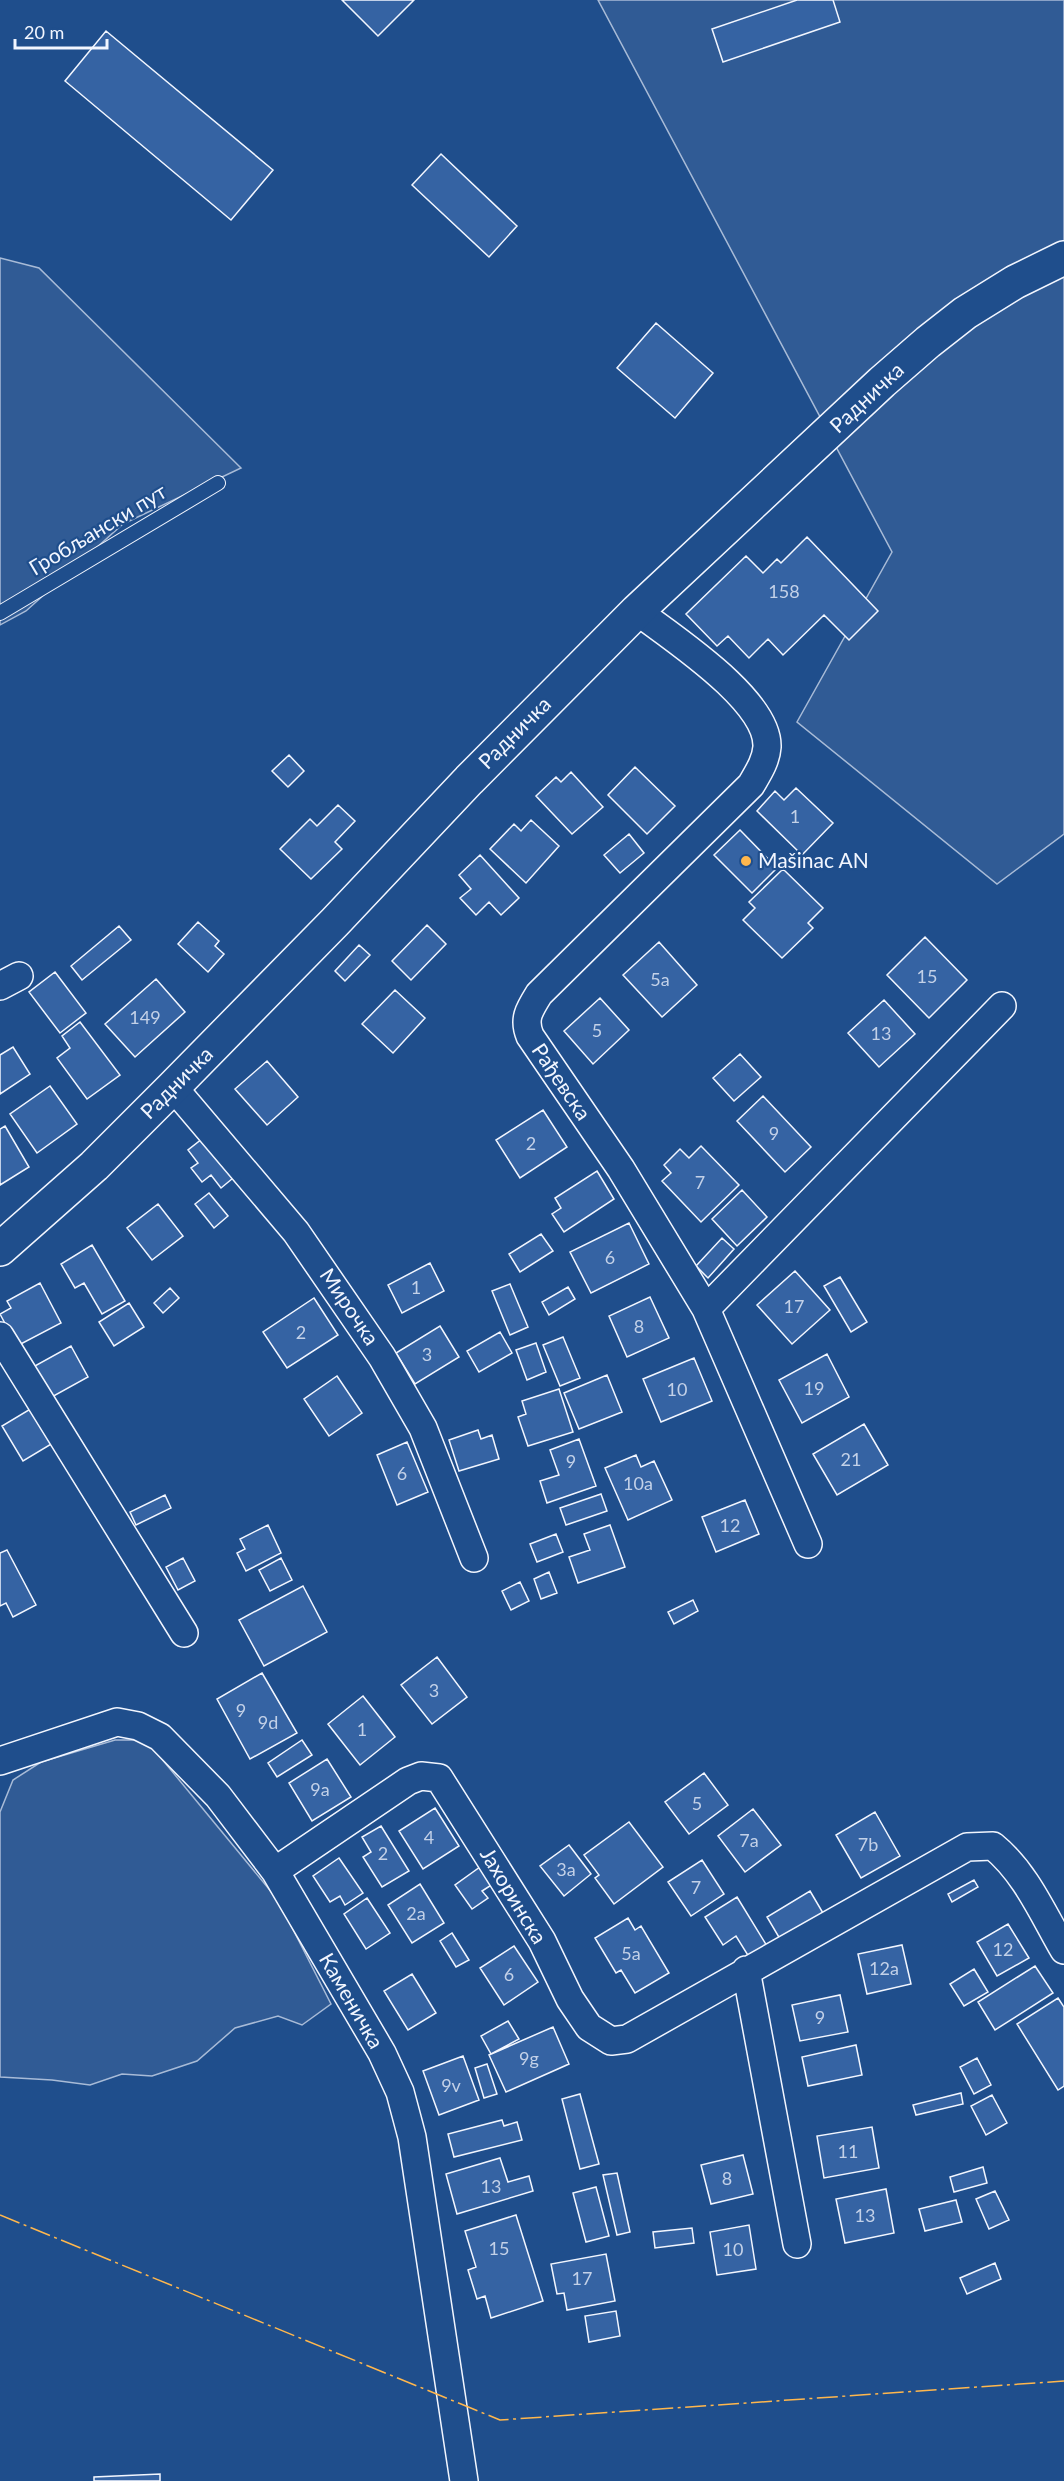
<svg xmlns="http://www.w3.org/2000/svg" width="1064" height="2481" font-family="Lato,sans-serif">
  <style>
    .built { fill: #305b95; stroke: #a8bbd7; stroke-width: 1.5 }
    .building { fill: #3563a3; stroke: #f2f6ff; stroke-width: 1.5 }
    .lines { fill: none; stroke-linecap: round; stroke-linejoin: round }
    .lane-casing { stroke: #f2f6ff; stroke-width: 16 }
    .street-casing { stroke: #f2f6ff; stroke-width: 30 }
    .secondary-casing { stroke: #f2f6ff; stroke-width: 36 }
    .lane { stroke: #1f4e8c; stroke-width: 14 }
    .street { stroke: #1f4e8c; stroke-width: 27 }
    .secondary { stroke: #1f4e8c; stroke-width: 33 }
    .power { stroke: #ffb74d; stroke-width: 1.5; stroke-dasharray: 21 4.5 3 4.5; stroke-linecap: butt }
    .poi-dot { fill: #ffb74d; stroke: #1f4e8c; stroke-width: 2 }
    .labels { text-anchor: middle; stroke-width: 4.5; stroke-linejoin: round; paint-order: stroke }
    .number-label { font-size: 18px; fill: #c3d1e8 }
    .street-label { font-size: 21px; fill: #f2f6ff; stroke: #1f4e8c }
    .poi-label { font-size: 21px; fill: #f2f6ff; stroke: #1f4e8c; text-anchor: start }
  </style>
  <rect width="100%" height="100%" fill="#1f4e8c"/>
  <path class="built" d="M 598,0 L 1064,0 L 1064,834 L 997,884 L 797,722 L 892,552 Z
    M 0,258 L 39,268 L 241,468 L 123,524 L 26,611 L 0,625 Z
    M 115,1740 L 135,1740 L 152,1747 L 278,1900 L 331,2004 L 302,2025 L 278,2016 L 235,2028 L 197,2061 L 152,2076 L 122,2074 L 90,2085 L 52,2080 L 0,2077 L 0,1812 L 13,1780 L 41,1762 Z"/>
  <path class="building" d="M 342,0 L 414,0 L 378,36 Z
    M 797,0 L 833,0 L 840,22 L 723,62 L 712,29 Z
    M 106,31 L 273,170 L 231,220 L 65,81 Z
    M 441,154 L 517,226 L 489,257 L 412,185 Z
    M 656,323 L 713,373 L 675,418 L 617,368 Z
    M 807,537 L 878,611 L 849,640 L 824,615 L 783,655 L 768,639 L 749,658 L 728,636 L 717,646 L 686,614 L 746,556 L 763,573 L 777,559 L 781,563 Z
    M 289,755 L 304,771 L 288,787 L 272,771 Z
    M 635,767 L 675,806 L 647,834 L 608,795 Z
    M 571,772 L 603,807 L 572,834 L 536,796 L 556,777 L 561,782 Z
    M 796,788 L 833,823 L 802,855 L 757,811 L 775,791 L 784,800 Z
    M 338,805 L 355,821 L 335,842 L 342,849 L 311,879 L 280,849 L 310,819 L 317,826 Z
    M 531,820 L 559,846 L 526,883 L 490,849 L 514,824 L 521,831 Z
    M 740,830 L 777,868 L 752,893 L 714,855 Z
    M 629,834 L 644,853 L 620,873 L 604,855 Z
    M 480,855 L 519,898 L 501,915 L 489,902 L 476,915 L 460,898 L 471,889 L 459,875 Z
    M 783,869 L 823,908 L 808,923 L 813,928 L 782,958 L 743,920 L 755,908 L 749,902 Z
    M 198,922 L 219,941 L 215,946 L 224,954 L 208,972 L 178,944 Z
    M 427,925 L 446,944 L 411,980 L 392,961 Z
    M 119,926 L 131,940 L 82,980 L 71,966 Z
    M 925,937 L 967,980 L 929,1018 L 887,975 Z
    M 659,942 L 697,985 L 662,1017 L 623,975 Z
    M 359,945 L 370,955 L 345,981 L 335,971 Z
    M 55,972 L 86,1013 L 60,1033 L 29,992 Z
    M 156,979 L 185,1012 L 135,1057 L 105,1024 Z
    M 395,990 L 425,1018 L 393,1053 L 362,1024 Z
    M 600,998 L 629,1030 L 593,1064 L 564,1031 Z
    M 884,1000 L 915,1034 L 879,1067 L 848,1033 Z
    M 80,1022 L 120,1075 L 87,1099 L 57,1058 L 70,1048 L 62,1036 Z
    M 13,1047 L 30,1074 L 0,1094 L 0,1055 Z
    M 740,1054 L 761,1077 L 734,1101 L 713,1078 Z
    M 267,1061 L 298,1097 L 267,1125 L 235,1089 Z
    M 50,1086 L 77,1124 L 37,1153 L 10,1114 Z
    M 763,1096 L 811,1147 L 785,1172 L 737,1121 Z
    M 543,1110 L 567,1147 L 520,1178 L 496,1140 Z
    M 5,1126 L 29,1167 L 0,1185 L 0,1129 Z
    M 207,1135 L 238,1174 L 221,1188 L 211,1175 L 202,1182 L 191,1168 L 198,1163 L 188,1150 Z
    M 701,1146 L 739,1185 L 701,1222 L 662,1181 L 671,1173 L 664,1165 L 680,1149 L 689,1158 Z
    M 597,1171 L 614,1199 L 564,1232 L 552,1214 L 561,1208 L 555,1198 Z
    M 742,1190 L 767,1217 L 737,1246 L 712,1219 Z
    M 209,1193 L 228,1216 L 214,1228 L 195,1204 Z
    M 158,1204 L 183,1236 L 152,1260 L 127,1228 Z
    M 629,1223 L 649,1264 L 591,1293 L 570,1252 Z
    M 541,1234 L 553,1251 L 520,1272 L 509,1254 Z
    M 722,1238 L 734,1249 L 708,1278 L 696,1266 Z
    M 92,1245 L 125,1301 L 102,1314 L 84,1283 L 75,1288 L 61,1264 Z
    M 430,1263 L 444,1291 L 402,1313 L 388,1285 Z
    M 795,1271 L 830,1310 L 792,1344 L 757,1305 Z
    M 840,1277 L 867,1322 L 851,1332 L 824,1286 Z
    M 40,1283 L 61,1323 L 17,1346 L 0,1314 L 11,1308 L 7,1301 Z
    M 510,1284 L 528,1327 L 510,1335 L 492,1291 Z
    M 568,1287 L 575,1299 L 549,1315 L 542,1302 Z
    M 170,1288 L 179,1298 L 163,1313 L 154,1303 Z
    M 650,1297 L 669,1338 L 627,1357 L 609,1316 Z
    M 314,1298 L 338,1335 L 287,1368 L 263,1332 Z
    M 129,1303 L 144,1327 L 114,1346 L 99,1322 Z
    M 440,1326 L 459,1357 L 415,1384 L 396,1353 Z
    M 500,1332 L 512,1353 L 479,1372 L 467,1351 Z
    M 563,1337 L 580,1378 L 560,1386 L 543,1345 Z
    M 536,1343 L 546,1372 L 527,1380 L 516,1350 Z
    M 71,1346 L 88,1377 L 50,1398 L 33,1367 Z
    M 827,1354 L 849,1397 L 802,1423 L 779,1380 Z
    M 694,1358 L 712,1401 L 661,1422 L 643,1379 Z
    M 607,1375 L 622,1412 L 579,1429 L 564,1393 Z
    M 337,1376 L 362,1413 L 329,1436 L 304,1399 Z
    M 559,1389 L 573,1432 L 528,1446 L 518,1417 L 526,1414 L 522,1401 Z
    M 37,1405 L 58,1440 L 23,1461 L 2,1426 Z
    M 864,1424 L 888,1465 L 837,1495 L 813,1454 Z
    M 478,1430 L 481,1439 L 492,1435 L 499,1459 L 459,1471 L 449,1440 Z
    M 579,1439 L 596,1486 L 547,1503 L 540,1481 L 559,1475 L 550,1450 Z
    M 407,1442 L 428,1492 L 397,1505 L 377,1455 Z
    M 636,1455 L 641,1467 L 654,1461 L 672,1500 L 628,1520 L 605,1468 Z
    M 601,1494 L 607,1511 L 566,1525 L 560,1508 Z
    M 165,1495 L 171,1508 L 136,1525 L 130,1512 Z
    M 745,1500 L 759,1534 L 716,1552 L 702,1517 Z
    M 268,1525 L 281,1553 L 246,1571 L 237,1553 L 245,1549 L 240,1539 Z
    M 610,1525 L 625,1567 L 578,1583 L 569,1557 L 590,1550 L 584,1534 Z
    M 556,1534 L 563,1552 L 537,1562 L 530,1544 Z
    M 7,1550 L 36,1605 L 13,1617 L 6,1603 L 0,1606 L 0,1553 Z
    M 183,1558 L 195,1581 L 178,1590 L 166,1567 Z
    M 281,1558 L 292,1580 L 270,1591 L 259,1570 Z
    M 549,1572 L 557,1593 L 541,1599 L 534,1579 Z
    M 520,1582 L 529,1601 L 511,1610 L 502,1591 Z
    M 303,1586 L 327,1632 L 264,1666 L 239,1620 Z
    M 693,1600 L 698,1611 L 674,1624 L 668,1612 Z
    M 437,1657 L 467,1697 L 432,1724 L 401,1685 Z
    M 262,1673 L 297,1733 L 250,1759 L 217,1699 Z
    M 363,1696 L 395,1737 L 360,1765 L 328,1724 Z
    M 302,1740 L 312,1755 L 277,1777 L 268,1763 Z
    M 327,1759 L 351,1797 L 312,1821 L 289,1783 Z
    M 704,1773 L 728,1805 L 689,1834 L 665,1802 Z
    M 435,1808 L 459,1846 L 423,1869 L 399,1831 Z
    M 753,1809 L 781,1845 L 745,1872 L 718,1836 Z
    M 875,1812 L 900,1856 L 861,1878 L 836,1835 Z
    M 629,1822 L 663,1867 L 614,1904 L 595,1878 L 599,1875 L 584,1855 Z
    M 381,1826 L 409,1871 L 382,1887 L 363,1857 L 371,1852 L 362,1837 Z
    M 569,1845 L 591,1874 L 564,1896 L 540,1866 Z
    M 339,1858 L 363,1893 L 345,1905 L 340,1896 L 330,1902 L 313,1876 Z
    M 702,1860 L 724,1894 L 691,1916 L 668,1882 Z
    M 480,1867 L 493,1884 L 482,1891 L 488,1898 L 472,1909 L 455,1885 Z
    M 974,1880 L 978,1887 L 952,1902 L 948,1894 Z
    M 420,1884 L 444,1923 L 412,1943 L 388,1905 Z
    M 810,1891 L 823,1913 L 780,1939 L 767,1917 Z
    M 737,1897 L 767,1946 L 749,1957 L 736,1936 L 723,1945 L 705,1917 Z
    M 367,1898 L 390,1933 L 366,1949 L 344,1914 Z
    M 628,1918 L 635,1930 L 641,1926 L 669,1973 L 635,1993 L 621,1970 L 616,1973 L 595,1938 Z
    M 1008,1924 L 1029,1958 L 997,1976 L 977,1942 Z
    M 452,1933 L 469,1960 L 456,1967 L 440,1941 Z
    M 902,1945 L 911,1984 L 867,1994 L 858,1954 Z
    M 514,1946 L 538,1982 L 504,2005 L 480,1968 Z
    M 1035,1966 L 1053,1993 L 995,2030 L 978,2002 Z
    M 974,1969 L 988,1992 L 964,2006 L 950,1984 Z
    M 412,1974 L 436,2013 L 408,2030 L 384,1991 Z
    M 840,1995 L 848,2032 L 800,2041 L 792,2005 Z
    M 1058,1998 L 1064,2007 L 1064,2086 L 1058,2090 L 1017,2024 Z
    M 508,2021 L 519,2039 L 491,2054 L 481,2036 Z
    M 553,2027 L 569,2064 L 506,2092 L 489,2055 Z
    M 856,2045 L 862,2075 L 808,2086 L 802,2057 Z
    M 463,2056 L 479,2100 L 439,2115 L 423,2071 Z
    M 977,2058 L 991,2085 L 974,2094 L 960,2067 Z
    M 487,2064 L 497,2094 L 484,2098 L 475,2068 Z
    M 961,2093 L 963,2104 L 916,2115 L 913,2105 Z
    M 580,2094 L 599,2164 L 580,2169 L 562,2099 Z
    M 992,2095 L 1007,2123 L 986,2135 L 971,2106 Z
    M 502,2120 L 504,2126 L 517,2122 L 522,2140 L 454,2157 L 448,2134 Z
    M 872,2127 L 879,2168 L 824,2178 L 817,2136 Z
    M 743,2155 L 753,2194 L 711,2204 L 701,2165 Z
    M 500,2158 L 508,2182 L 529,2176 L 533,2191 L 457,2214 L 446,2174 Z
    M 983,2167 L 987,2183 L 954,2192 L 950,2177 Z
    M 617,2173 L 630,2232 L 617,2235 L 603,2175 Z
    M 596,2187 L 609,2236 L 586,2242 L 573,2193 Z
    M 886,2189 L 894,2233 L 845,2243 L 836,2199 Z
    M 995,2191 L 1009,2220 L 989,2229 L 976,2199 Z
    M 956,2200 L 962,2222 L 925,2231 L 919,2209 Z
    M 516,2215 L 543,2301 L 491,2318 L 485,2296 L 477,2299 L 468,2270 L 476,2267 L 465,2231 Z
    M 749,2225 L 756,2269 L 717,2275 L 710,2232 Z
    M 692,2228 L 694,2243 L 655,2248 L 653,2232 Z
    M 606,2254 L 615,2301 L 567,2310 L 564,2293 L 557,2294 L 551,2264 Z
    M 995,2263 L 1001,2279 L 967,2294 L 960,2278 Z
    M 616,2311 L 620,2336 L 589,2342 L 585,2316 Z
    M 160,2474 L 160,2481 L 94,2481 L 94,2477 Z"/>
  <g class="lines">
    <defs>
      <path id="lane" d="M 0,613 L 218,483"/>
      <path id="street" d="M 637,611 C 671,637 769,700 767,747 C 766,761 758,773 751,785 L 539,994 C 529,1010 523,1019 530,1036 L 621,1169 L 706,1309 L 808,1544
        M 0,986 L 19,976
        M 173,1087 L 296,1232 L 382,1357 L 423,1428 L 474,1558
        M 706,1309 L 1002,1006
        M 0,1336 L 184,1633
        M 0,1761 L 117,1722 L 138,1726 L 160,1737 L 218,1796 L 275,1871 L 382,2053 L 400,2092 L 412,2137 L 464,2481
        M 275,1871 L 408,1781 L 421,1776 L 439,1778 L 542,1941 L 570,1999 L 589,2027 L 611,2041 L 627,2039 L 967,1847 L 993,1846 C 1026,1873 1043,1914 1064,1950
        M 746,1970 L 797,2244"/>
      <path id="secondary" d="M 0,1249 L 94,1166 L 173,1087 L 335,922 L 469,780 L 637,611 L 882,382 L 928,342 L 965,313 L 1015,282 L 1064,258"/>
    </defs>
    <use href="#lane" class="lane-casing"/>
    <use href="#street" class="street-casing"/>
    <use href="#secondary" class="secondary-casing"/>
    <use href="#lane" class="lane"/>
    <use href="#street" class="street"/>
    <use href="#secondary" class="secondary"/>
    <path class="power" d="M 0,2215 L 500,2420 L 1064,2381"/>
  </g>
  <circle class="poi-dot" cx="746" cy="861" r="6"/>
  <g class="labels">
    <g class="number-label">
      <text x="784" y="598">158</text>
      <text x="795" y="823">1</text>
      <text x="927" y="983">15</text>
      <text x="660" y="986">5a</text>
      <text x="145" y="1024">149</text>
      <text x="597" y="1037">5</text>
      <text x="881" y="1040">13</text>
      <text x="774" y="1140">9</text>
      <text x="531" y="1150">2</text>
      <text x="700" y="1189">7</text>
      <text x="610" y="1264">6</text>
      <text x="416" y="1294">1</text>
      <text x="794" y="1313">17</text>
      <text x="639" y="1333">8</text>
      <text x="301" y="1339">2</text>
      <text x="427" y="1361">3</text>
      <text x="814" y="1395">19</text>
      <text x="677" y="1396">10</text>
      <text x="851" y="1466">21</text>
      <text x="571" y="1468">9</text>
      <text x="402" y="1480">6</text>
      <text x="638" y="1490">10a</text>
      <text x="730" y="1532">12</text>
      <text x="434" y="1697">3</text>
      <text x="241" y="1717">9</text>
      <text x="268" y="1729">9d</text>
      <text x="362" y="1736">1</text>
      <text x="320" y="1796">9a</text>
      <text x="697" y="1810">5</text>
      <text x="429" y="1844">4</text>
      <text x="749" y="1847">7a</text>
      <text x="868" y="1851">7b</text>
      <text x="383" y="1860">2</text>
      <text x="566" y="1876">3a</text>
      <text x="696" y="1894">7</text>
      <text x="416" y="1920">2a</text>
      <text x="1003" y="1956">12</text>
      <text x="631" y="1960">5a</text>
      <text x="884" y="1975">12a</text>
      <text x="509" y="1981">6</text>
      <text x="820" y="2024">9</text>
      <text x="529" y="2065">9g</text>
      <text x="451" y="2092">9v</text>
      <text x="848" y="2158">11</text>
      <text x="727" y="2185">8</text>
      <text x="491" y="2193">13</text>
      <text x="865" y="2222">13</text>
      <text x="499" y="2255">15</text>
      <text x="733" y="2256">10</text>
      <text x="582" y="2285">17</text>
    </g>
    <g class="street-label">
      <text transform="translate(867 398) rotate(-43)" y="7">Радничка</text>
      <text transform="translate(98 530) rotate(-31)" y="7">Гробљански пут</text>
      <text transform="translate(515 733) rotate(-45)" y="7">Радничка</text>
      <text transform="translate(561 1082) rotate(56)" y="7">Рађевска</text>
      <text transform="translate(177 1083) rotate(-45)" y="7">Радничка</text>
      <text transform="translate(349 1307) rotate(56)" y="7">Мирочка</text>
      <text transform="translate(513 1896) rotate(59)" y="7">Јахоринска</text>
      <text transform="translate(351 2001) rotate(60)" y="7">Каменичка</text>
    </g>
    <g class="poi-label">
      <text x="758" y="868">Mašinac AN</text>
    </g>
  </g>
  <path d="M15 39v9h92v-9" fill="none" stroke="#f2f6ff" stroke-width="3"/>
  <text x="24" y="39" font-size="18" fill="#f2f6ff" stroke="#1f4e8c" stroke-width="4.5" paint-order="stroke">20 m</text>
</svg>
